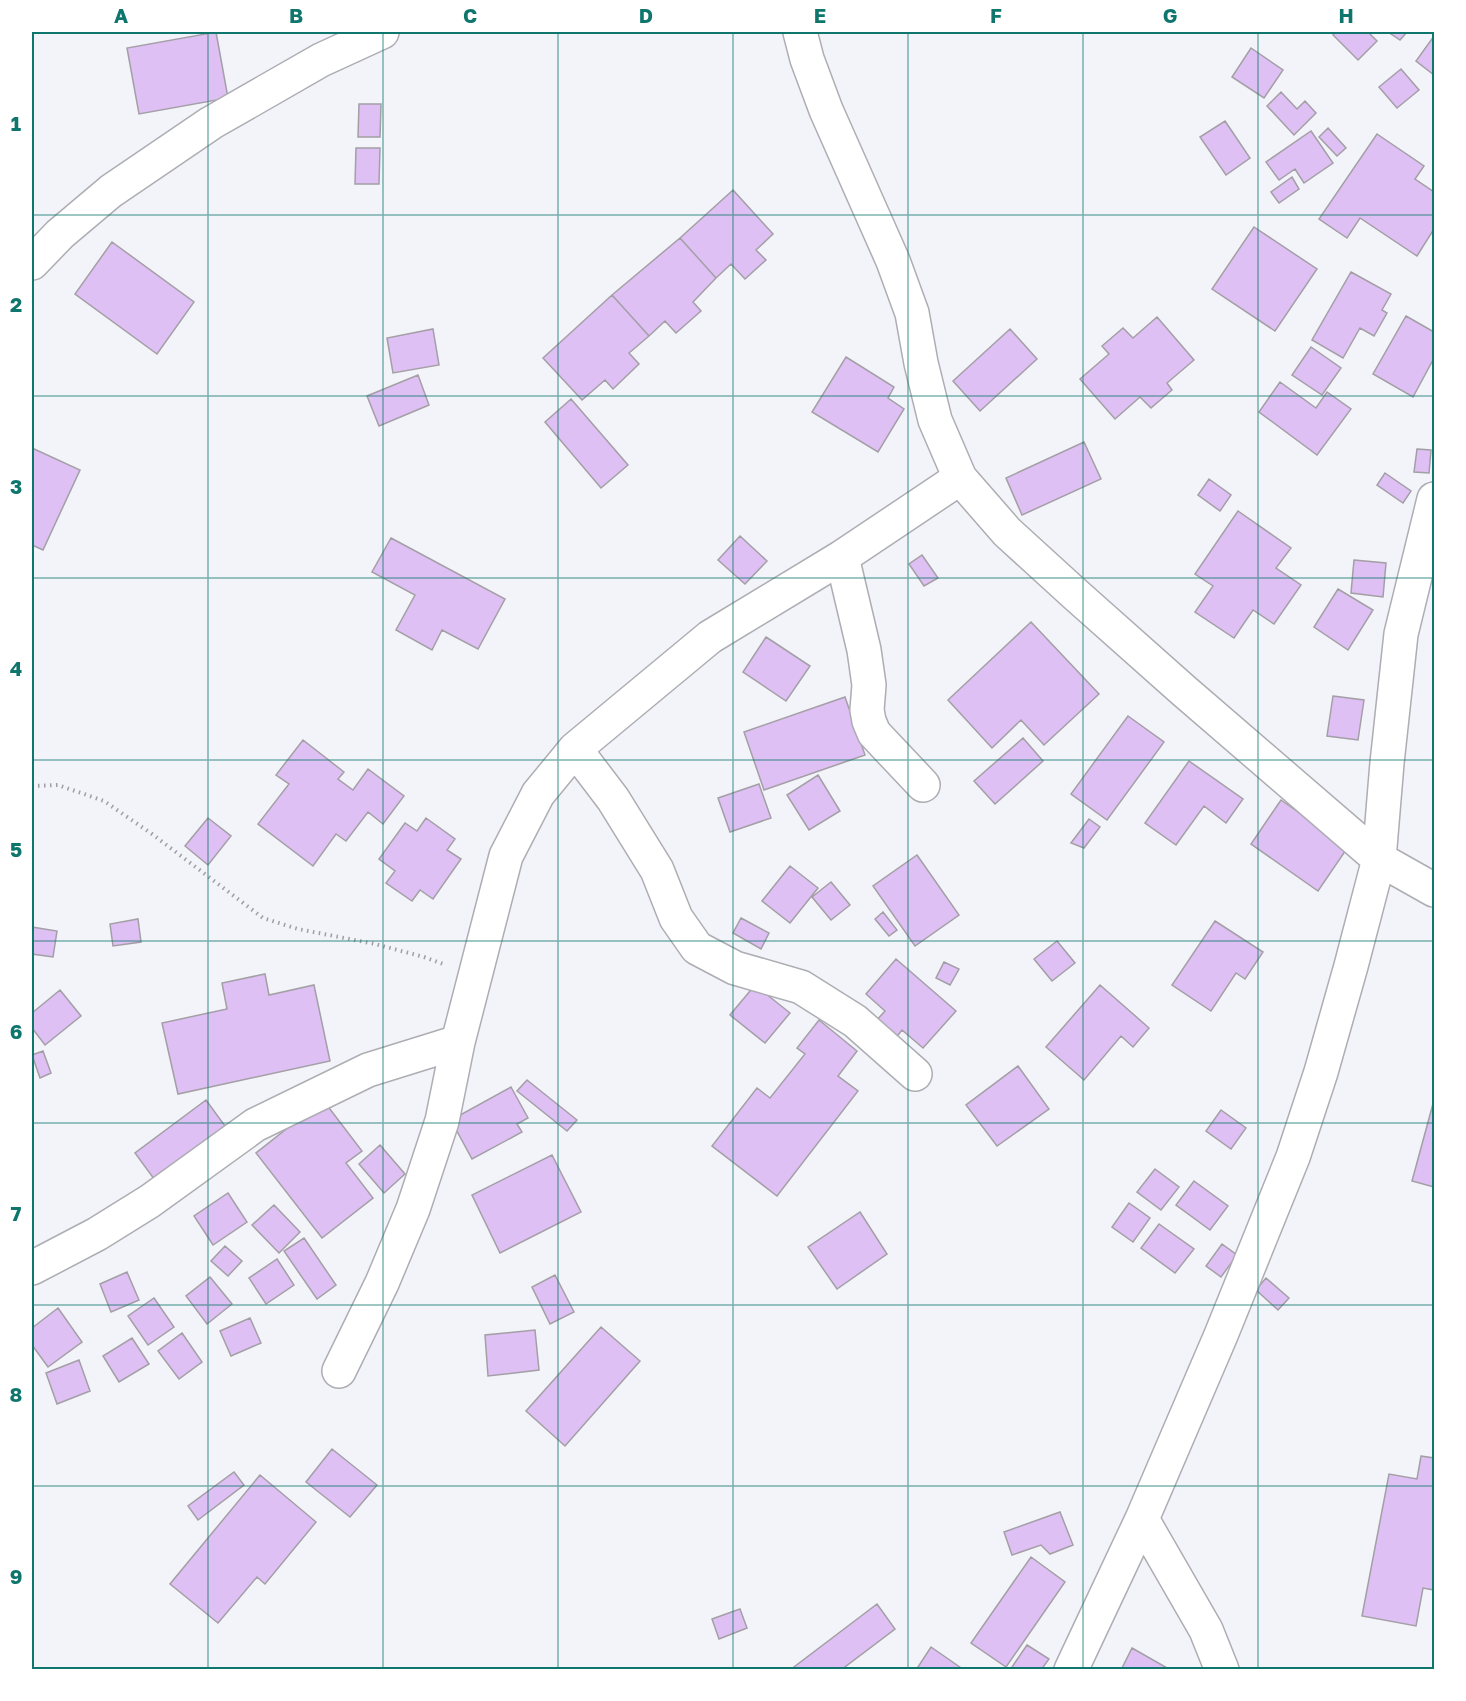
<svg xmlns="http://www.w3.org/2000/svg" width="1466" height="1701" font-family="'Golos Text',sans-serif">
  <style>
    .building { fill: #dec0f4; stroke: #a39fa5; stroke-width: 1.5 }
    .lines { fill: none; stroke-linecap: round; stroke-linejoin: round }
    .minor-casing { stroke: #adadb3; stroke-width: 36 }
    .path { stroke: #9e9ea3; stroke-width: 4; stroke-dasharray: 1.5 4.5; stroke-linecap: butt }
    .minor { stroke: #fff; stroke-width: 33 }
    .grid { fill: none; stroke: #0f766e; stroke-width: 1.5; stroke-opacity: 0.55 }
    .neatline { fill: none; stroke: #0f766e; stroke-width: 2 }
    .grid-label { font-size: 20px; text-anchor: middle; font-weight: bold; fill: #0f766e }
  </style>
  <rect width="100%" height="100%" fill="#f3f3fa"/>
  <path class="building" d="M 216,32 L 228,98 L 139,114 L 127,48 Z
    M 1335,32 L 1368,32 L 1377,41 L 1358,60 L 1333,35 Z
    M 1388,32 L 1407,32 L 1400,40 Z
    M 1434,36 L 1434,75 L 1416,61 Z
    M 1251,48 L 1283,70 L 1264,98 L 1232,77 Z
    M 1401,69 L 1419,90 L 1397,108 L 1379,87 Z
    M 1281,92 L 1297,109 L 1305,101 L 1316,113 L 1294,135 L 1267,106 Z
    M 359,104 L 381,104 L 380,137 L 358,137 Z
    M 1225,121 L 1250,158 L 1226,175 L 1200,137 Z
    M 1328,128 L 1346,148 L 1337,156 L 1319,137 Z
    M 1311,131 L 1333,163 L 1304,183 L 1295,169 L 1279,180 L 1266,162 Z
    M 1377,134 L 1424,166 L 1415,179 L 1434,192 L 1434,229 L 1417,256 L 1360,218 L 1347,238 L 1319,219 Z
    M 356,148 L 380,148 L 379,184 L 355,184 Z
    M 1292,177 L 1299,189 L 1279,203 L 1271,192 Z
    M 733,190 L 773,234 L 756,250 L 766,260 L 745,279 L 731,264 L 716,278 L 680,238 Z
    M 1254,227 L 1317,269 L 1275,331 L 1212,289 Z
    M 680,238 L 716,278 L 693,302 L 701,311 L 676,333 L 665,321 L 649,336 L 612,295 Z
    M 112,242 L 194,302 L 157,354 L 75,294 Z
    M 1351,272 L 1391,294 L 1382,310 L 1387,313 L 1374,336 L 1360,328 L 1343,358 L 1312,340 Z
    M 612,295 L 649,336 L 629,353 L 639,364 L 613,389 L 605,380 L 582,400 L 543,358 Z
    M 1406,316 L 1434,332 L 1434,358 L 1413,397 L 1373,374 Z
    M 1157,317 L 1194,360 L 1167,383 L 1172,390 L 1151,408 L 1140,397 L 1115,419 L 1080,379 L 1109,354 L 1102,346 L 1123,328 L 1133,338 Z
    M 433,329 L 439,365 L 393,373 L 387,338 Z
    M 1010,329 L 1037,359 L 980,411 L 953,381 Z
    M 1311,347 L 1341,368 L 1322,395 L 1292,375 Z
    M 846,357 L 894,387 L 888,398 L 904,409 L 878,452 L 812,412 Z
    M 418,375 L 429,405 L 379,426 L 367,396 Z
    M 1280,382 L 1316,408 L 1327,392 L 1351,409 L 1317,455 L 1259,412 Z
    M 571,399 L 628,465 L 601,488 L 545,422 Z
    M 1084,442 L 1101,479 L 1022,515 L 1006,478 Z
    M 32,448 L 80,470 L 43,550 L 32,545 Z
    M 1417,449 L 1431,450 L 1429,473 L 1414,472 Z
    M 1385,473 L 1411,491 L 1403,503 L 1377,485 Z
    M 1209,479 L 1231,495 L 1220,511 L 1198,495 Z
    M 1238,511 L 1291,548 L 1276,568 L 1301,585 L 1274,624 L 1253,610 L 1234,638 L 1195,612 L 1213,586 L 1195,574 Z
    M 740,536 L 767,561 L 745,584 L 718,560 Z
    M 391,538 L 505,599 L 478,649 L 442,630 L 432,650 L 396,630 L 415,595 L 372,572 Z
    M 922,555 L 938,578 L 924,586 L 909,564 Z
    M 1354,560 L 1386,563 L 1383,597 L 1351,593 Z
    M 1338,589 L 1373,610 L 1348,650 L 1314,627 Z
    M 1031,622 L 1099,694 L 1044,745 L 1021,720 L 992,748 L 948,700 Z
    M 766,637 L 810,666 L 786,701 L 743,672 Z
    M 1333,696 L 1364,700 L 1358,740 L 1327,736 Z
    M 845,697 L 865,755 L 764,790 L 744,732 Z
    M 1128,716 L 1164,742 L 1107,820 L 1071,794 Z
    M 1023,738 L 1043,761 L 995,804 L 974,781 Z
    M 303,740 L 344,772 L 338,779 L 353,790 L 368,769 L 404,796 L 383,824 L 368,812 L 346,841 L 336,834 L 313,866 L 258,824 L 289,784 L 276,775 Z
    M 1189,761 L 1243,799 L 1226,823 L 1204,806 L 1176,845 L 1145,823 Z
    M 818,775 L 840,811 L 809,830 L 787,795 Z
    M 759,784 L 771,818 L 730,832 L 718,798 Z
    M 1281,800 L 1348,847 L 1318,891 L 1251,844 Z
    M 208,818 L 231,836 L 208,865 L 185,846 Z
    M 426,818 L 455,839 L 447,850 L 461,859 L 433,899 L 420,890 L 412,901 L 386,883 L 395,871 L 379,859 L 405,823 L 417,831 Z
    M 1089,819 L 1100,827 L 1084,848 L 1071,843 Z
    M 917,855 L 959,915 L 915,946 L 873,886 Z
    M 790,866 L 818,888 L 790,923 L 762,901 Z
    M 831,882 L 850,905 L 831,920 L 812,897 Z
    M 883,912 L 897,930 L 889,936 L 875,919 Z
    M 741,918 L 769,933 L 761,949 L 733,933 Z
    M 138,919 L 141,942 L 113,946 L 110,924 Z
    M 1215,921 L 1263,952 L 1245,979 L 1236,973 L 1211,1011 L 1172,985 Z
    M 32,927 L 57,931 L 53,957 L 32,954 Z
    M 1057,941 L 1075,963 L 1052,981 L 1034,959 Z
    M 896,959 L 956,1011 L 923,1048 L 902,1030 L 895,1039 L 876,1021 L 885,1011 L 866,994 Z
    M 944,962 L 959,969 L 950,985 L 936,978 Z
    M 265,974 L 269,995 L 314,985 L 330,1061 L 178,1094 L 162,1023 L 227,1009 L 222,983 Z
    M 755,985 L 790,1013 L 765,1043 L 730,1015 Z
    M 1100,985 L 1149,1028 L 1133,1047 L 1121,1036 L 1084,1080 L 1046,1047 Z
    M 60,990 L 81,1016 L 45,1045 L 32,1028 L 32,1013 Z
    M 819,1020 L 857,1051 L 838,1076 L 858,1091 L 777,1196 L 712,1146 L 757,1088 L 770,1098 L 805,1054 L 797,1048 Z
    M 43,1051 L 51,1073 L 40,1078 L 32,1055 Z
    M 1018,1066 L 1049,1109 L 997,1146 L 966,1105 Z
    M 527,1080 L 577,1120 L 567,1131 L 517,1091 Z
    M 511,1087 L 528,1118 L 517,1124 L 522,1132 L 472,1159 L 451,1120 Z
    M 206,1100 L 228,1130 L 157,1183 L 135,1153 Z
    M 323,1100 L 362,1151 L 346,1163 L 373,1198 L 322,1238 L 256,1153 Z
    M 1434,1100 L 1434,1187 L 1412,1181 Z
    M 1221,1110 L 1246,1128 L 1231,1149 L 1206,1131 Z
    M 380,1145 L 405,1174 L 384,1193 L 359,1164 Z
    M 552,1155 L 581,1212 L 500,1253 L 472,1195 Z
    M 1155,1169 L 1179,1187 L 1161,1210 L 1137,1192 Z
    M 1194,1181 L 1228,1206 L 1210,1230 L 1176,1205 Z
    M 228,1193 L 247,1222 L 213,1245 L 194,1216 Z
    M 1129,1203 L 1150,1218 L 1133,1242 L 1112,1227 Z
    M 274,1205 L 300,1232 L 279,1253 L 252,1225 Z
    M 860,1212 L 887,1254 L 837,1289 L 808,1247 Z
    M 1159,1224 L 1194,1249 L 1175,1273 L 1141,1248 Z
    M 304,1238 L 336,1285 L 317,1299 L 284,1251 Z
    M 1222,1244 L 1237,1255 L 1221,1277 L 1206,1266 Z
    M 225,1246 L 242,1261 L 228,1276 L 211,1261 Z
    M 277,1259 L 294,1285 L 266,1304 L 249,1278 Z
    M 127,1272 L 139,1300 L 111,1312 L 100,1284 Z
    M 555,1275 L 574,1312 L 550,1324 L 532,1287 Z
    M 210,1277 L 232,1304 L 207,1324 L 186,1296 Z
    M 1266,1278 L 1289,1298 L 1278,1310 L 1256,1290 Z
    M 154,1298 L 174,1327 L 148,1345 L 128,1316 Z
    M 58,1308 L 82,1342 L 48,1367 L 32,1345 L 32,1328 Z
    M 250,1318 L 261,1343 L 231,1356 L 220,1331 Z
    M 601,1327 L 640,1361 L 565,1446 L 526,1411 Z
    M 535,1330 L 539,1370 L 488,1376 L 485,1335 Z
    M 182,1333 L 202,1362 L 179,1379 L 158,1351 Z
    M 132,1338 L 149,1364 L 119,1382 L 103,1356 Z
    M 79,1360 L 90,1391 L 57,1404 L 46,1373 Z
    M 332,1449 L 377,1485 L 350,1517 L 306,1482 Z
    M 1421,1456 L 1434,1458 L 1434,1590 L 1423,1588 L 1416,1626 L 1362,1616 L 1389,1474 L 1417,1479 Z
    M 234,1472 L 244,1485 L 198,1520 L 188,1506 Z
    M 260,1475 L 316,1522 L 265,1584 L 257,1577 L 218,1623 L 170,1584 Z
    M 1060,1512 L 1073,1545 L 1050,1554 L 1041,1545 L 1012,1555 L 1004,1532 Z
    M 1031,1557 L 1065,1582 L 1006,1667 L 971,1643 Z
    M 877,1604 L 895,1629 L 845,1667 L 847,1670 L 790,1670 Z
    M 740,1609 L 747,1628 L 719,1639 L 712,1619 Z
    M 1027,1645 L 1049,1659 L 1041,1670 L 1017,1670 L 1012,1667 Z
    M 931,1647 L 964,1670 L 916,1670 Z
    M 1132,1648 L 1169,1669 L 1121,1670 Z"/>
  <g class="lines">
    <defs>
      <path id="minor" d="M 800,32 L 807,59 L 826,110 L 893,261 L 912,313 L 921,363 L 935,420 L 960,478 L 1007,532 L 1075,594 L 1183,690 L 1379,859 L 1434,890
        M 32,263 L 60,234 L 111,191 L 211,123 L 321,60 L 382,32
        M 842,557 L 864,650 L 869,685 L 867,710 L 869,721 L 874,733 L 923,785
        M 575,749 L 613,799 L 657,870 L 676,918 L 697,948 L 735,968 L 801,987 L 855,1021 L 915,1074
        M 32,1268 L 97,1234 L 150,1201 L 255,1125 L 368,1070 L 458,1042
        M 339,1371 L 382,1283 L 413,1209 L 442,1121 L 458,1042 L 506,856 L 538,794 L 575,749 L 710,637 L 842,557 L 960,478
        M 1142,1519 L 1206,1630 L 1222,1670
        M 1071,1670 L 1142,1519 L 1221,1335 L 1293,1157 L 1321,1072 L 1351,966 L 1379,859 L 1387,763 L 1401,634 L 1434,499"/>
    </defs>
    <use href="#minor" class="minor-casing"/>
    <path class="path" d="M 32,786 L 58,785 L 104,801 L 152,834 L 263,918 L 298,929 L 375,944 L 424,957 L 443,964"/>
    <use href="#minor" class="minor"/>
  </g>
  <path class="grid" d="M 208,32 L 208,1670M 383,32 L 383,1670M 558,32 L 558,1670M 733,32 L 733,1670M 908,32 L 908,1670M 1083,32 L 1083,1670M 1258,32 L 1258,1670M 32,215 L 1434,215M 32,396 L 1434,396M 32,578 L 1434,578M 32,760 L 1434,760M 32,941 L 1434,941M 32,1123 L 1434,1123M 32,1305 L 1434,1305M 32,1486 L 1434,1486"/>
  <rect width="1466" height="1701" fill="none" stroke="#ffffff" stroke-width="66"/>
  <rect x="33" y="33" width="1400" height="1635" class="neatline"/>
  <g class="grid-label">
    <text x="121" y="23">A</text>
    <text x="296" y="23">B</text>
    <text x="470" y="23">C</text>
    <text x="646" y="23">D</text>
    <text x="820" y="23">E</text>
    <text x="996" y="23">F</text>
    <text x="1170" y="23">G</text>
    <text x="1346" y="23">H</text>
    <text x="16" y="131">1</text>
    <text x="16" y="312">2</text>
    <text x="16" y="494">3</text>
    <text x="16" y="676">4</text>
    <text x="16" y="857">5</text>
    <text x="16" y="1039">6</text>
    <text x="16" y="1221">7</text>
    <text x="16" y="1402">8</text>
    <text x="16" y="1584">9</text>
  </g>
</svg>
